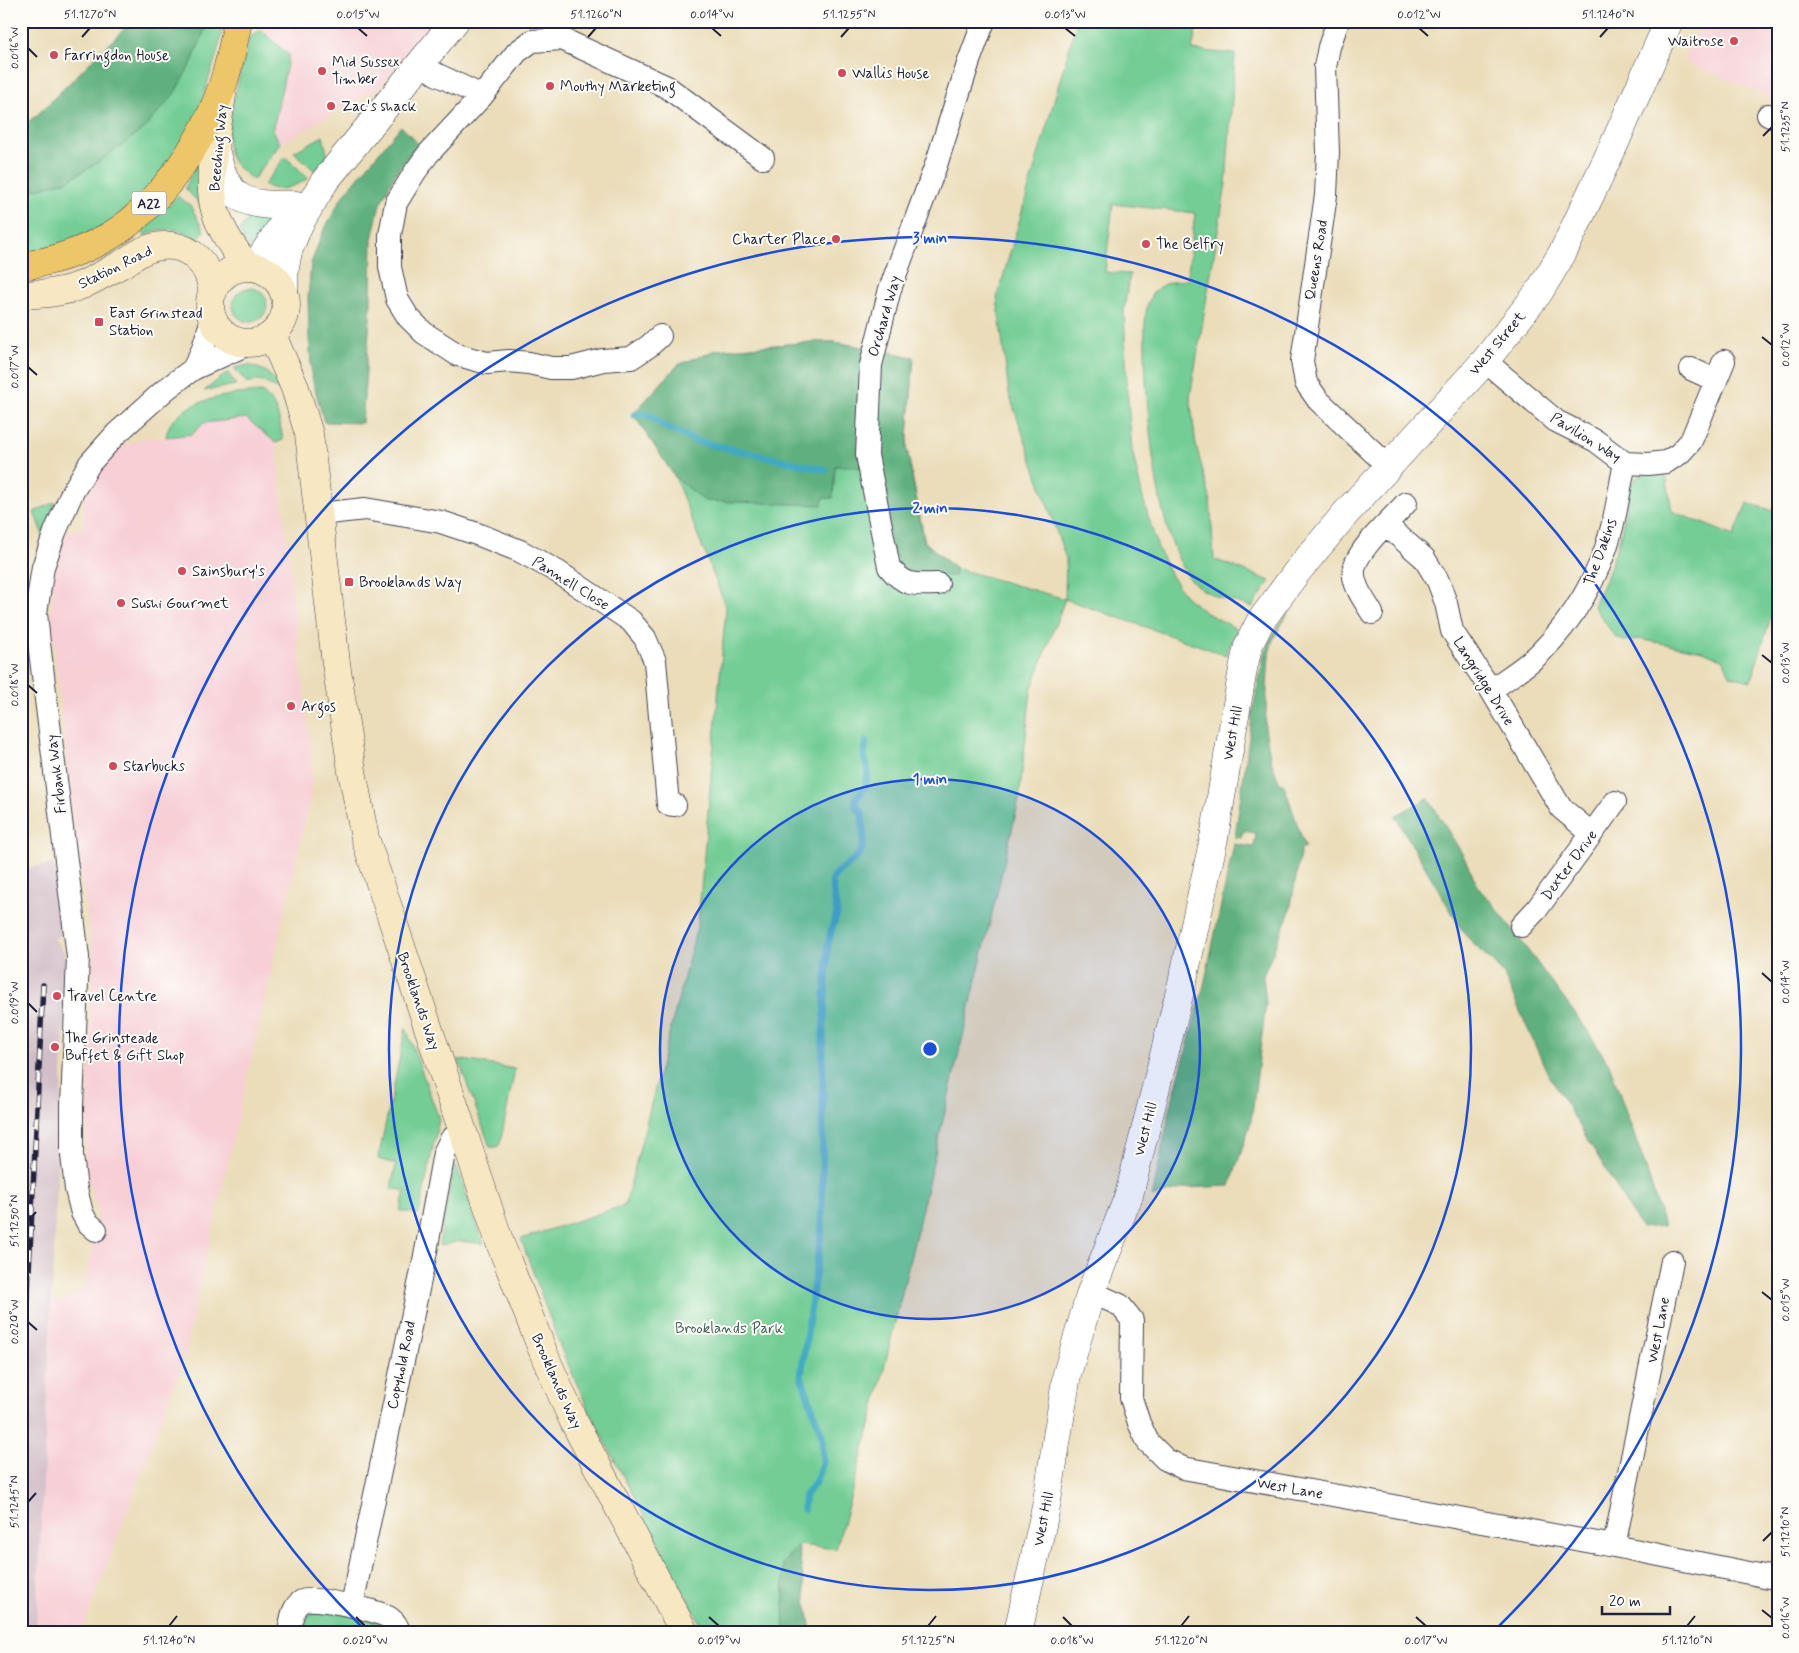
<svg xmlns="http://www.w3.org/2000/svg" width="1799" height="1653" font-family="Mynerve,sans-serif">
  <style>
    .built { fill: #f7cfd5 }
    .industrial { fill: #d2bdc8 }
    .green { fill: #73cd94; stroke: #4a7868 }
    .forest { fill: #5eb07e; stroke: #40695c }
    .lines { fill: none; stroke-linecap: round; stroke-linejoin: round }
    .stream { stroke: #42a9c2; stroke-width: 7 }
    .minor-casing { stroke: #403e4e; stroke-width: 24 }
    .tertiary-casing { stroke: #403e4e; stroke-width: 29 }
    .secondary-casing { stroke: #403e4e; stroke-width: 29 }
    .trunk-casing { stroke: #403e4e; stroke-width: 29 }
    .minor { stroke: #fff; stroke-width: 22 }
    .tertiary { stroke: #fff; stroke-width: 28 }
    .secondary { stroke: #f7e8c3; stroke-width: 28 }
    .trunk { stroke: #ecc669; stroke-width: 28 }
    .rail-casing { stroke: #22223b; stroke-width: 5.5 }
    .rail { stroke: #fdfcf7; stroke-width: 4; stroke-dasharray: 11; stroke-linecap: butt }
    .ticks { fill: none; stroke: #22223b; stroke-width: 2 }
    .ring { fill: none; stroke: #1d4ed8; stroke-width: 2.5 }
    .poi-dot { fill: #d1495b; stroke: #fdfcf7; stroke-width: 2 }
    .labels { text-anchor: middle; stroke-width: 4; stroke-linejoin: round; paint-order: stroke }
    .shield { fill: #fdfcf7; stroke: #646373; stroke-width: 1 }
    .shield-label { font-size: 14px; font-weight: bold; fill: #22223b }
    .poi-label { font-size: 15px; fill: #22223b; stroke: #fdfcf7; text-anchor: start }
    .street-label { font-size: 15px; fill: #22223b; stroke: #fdfcf7 }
    .park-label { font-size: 15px; fill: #3e5e5a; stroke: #fdfcf7 }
    .centre { fill: #1d4ed8; stroke: #fdfcf7; stroke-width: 2.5 }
    .ring-label { font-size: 15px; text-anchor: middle; font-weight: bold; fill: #1d4ed8; stroke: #fdfcf7; stroke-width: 4; stroke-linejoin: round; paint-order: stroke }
    .neatline { fill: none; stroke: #22223b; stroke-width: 2 }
    .ticks-label { font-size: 12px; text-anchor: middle; fill: #22223b }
  </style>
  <rect width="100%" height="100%" fill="#fdfcf7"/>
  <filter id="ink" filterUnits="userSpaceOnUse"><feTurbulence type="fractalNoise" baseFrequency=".02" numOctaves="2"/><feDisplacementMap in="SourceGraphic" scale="10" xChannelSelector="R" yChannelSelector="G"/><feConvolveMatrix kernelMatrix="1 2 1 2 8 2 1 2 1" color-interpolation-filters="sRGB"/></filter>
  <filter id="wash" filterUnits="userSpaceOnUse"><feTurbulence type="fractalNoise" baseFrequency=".0096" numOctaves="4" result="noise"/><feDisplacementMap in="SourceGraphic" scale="20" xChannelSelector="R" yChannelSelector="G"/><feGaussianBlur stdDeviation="1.12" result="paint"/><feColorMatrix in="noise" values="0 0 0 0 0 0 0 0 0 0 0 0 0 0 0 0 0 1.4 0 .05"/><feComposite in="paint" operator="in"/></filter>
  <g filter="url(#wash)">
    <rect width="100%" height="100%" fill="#ebddba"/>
    <path class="built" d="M 269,21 L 434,21 L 375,93 L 367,94 L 280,144 L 273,129 L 289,55 L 261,30 Z
      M 1700,21 L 1778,21 L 1778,101 L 1683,61 Z
      M 246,418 L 276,443 L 312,762 L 311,795 L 183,1361 L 82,1632 L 36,1632 L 51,1301 L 60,1301 L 70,1298 L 80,1291 L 86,1282 L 98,1214 L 91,1189 L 85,1160 L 93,954 L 71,806 L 51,615 L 53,577 L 67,532 L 83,528 L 84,490 L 93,476 L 119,447 L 151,436 L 154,439 L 193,434 L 204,423 Z"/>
    <path class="industrial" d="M 21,831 L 25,868 L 54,864 L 63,933 L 54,938 L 64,952 L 67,969 L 36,1632 L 21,1632 Z"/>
    <path class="green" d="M 208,21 L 224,21 L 219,47 L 198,113 L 173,161 L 113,222 L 61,246 L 21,254 L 21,193 L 67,181 L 192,62 Z
      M 1077,21 L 1198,21 L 1192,50 L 1235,54 L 1226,184 L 1190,397 L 1196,445 L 1210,498 L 1214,559 L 1270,581 L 1252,607 C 1236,602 1207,596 1195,584 C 1156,546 1146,408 1145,353 C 1145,338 1143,309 1151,296 C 1159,283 1172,281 1187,280 L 1195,213 L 1113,204 L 1105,272 L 1130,274 L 1124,309 L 1127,388 L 1132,450 L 1143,499 L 1158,548 L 1171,576 L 1186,597 L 1205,612 L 1237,629 L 1226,655 L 1065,599 L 1031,690 L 1019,800 L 872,1419 L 836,1549 L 798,1545 L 783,1563 L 785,1632 L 705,1632 L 590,1413 L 562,1351 L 521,1239 L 625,1205 L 698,923 L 726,607 L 675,477 L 634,415 L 636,411 L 678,365 L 716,350 L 812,342 L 835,342 L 914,357 L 907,449 L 925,542 L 955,568 L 1065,599 L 1066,559 L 1009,394 L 997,298 Z
      M 261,30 L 289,55 L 273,129 L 280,144 L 253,180 C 244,173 234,166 230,155 C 221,134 244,61 250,37 Z
      M 323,136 L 328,158 L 315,171 L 294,152 Z
      M 201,155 L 204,214 L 198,202 L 185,188 Z
      M 285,157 L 309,178 C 295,186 279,194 264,185 Z
      M 177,196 L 190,205 L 204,231 L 198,240 C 189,232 173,228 160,230 C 155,230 150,234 145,236 L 142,231 Z
      M 251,215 L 270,218 L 272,221 L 254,245 L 249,247 L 247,245 L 239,231 Z
      M233 305a17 17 0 1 1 34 0a17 17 0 1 1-34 0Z
      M 248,365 C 266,370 272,373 280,391 C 268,384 261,378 247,383 L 234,368 Z
      M 228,373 L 236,385 L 204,391 L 227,373 Z
      M 262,392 C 279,406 279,420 283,440 L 276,443 L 246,418 L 204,423 L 193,434 L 166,437 C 170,400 233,393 262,392 Z
      M 1648,473 L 1666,475 L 1672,511 L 1734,536 L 1747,503 L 1778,512 L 1778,594 L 1751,681 L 1730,676 L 1724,660 L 1703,651 L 1639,639 L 1624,641 L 1615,637 L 1593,605 L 1608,574 L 1621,534 L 1629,487 L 1638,476 Z
      M 55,502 L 43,536 L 34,512 Z
      M 406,1028 L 439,1119 L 419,1214 L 400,1211 L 405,1191 L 391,1188 L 396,1164 L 378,1159 Z
      M 458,1059 L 515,1069 L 500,1144 L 497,1147 L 490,1147 Z
      M 454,1166 L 457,1167 L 484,1244 L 460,1241 L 440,1246 L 439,1245 Z
      M 324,1609 L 377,1621 L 387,1632 L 298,1632 C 300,1618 312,1612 324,1609 Z"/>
    <path class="forest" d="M 132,21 L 208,21 L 192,62 L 174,94 L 145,128 L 99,162 L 67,181 L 21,193 L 21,127 L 37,115 Z
      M 401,126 L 418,143 L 395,174 L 380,204 L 372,239 L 371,305 L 362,423 L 324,422 L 312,378 L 309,339 L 308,298 L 311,263 L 323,232 L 342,197 Z
      M 812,342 L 835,342 L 914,357 L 907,449 L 924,542 L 955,568 L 955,576 L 918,575 L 904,570 L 894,552 L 878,473 L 853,466 L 835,466 L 833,498 L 823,498 L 822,505 L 705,501 L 675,477 L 634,415 L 636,411 L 678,365 L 716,350 Z
      M 1290,609 L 1273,640 L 1269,654 L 1265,729 L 1271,761 L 1279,782 L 1284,785 L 1305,847 L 1301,849 L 1290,911 L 1263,976 L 1266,1003 L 1251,1122 L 1230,1186 L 1185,1188 L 1152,1197 L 1171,1105 L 1204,985 L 1234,844 L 1254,847 L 1256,833 L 1243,831 L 1241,838 L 1235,837 L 1253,710 L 1264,653 L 1269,641 Z
      M 1428,798 L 1463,855 L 1480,890 L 1495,906 L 1587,1030 L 1609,1064 L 1646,1168 L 1664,1226 L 1641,1228 L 1547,1072 L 1503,973 L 1465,935 L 1395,816 Z
      M 798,1545 L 811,1632 L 785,1632 L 783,1563 Z"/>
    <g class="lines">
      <path class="stream" d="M 634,415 L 642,414 L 651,416 L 662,425 L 696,441 L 826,470
        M 803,1509 L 805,1495 L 815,1483 L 823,1462 L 822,1435 L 801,1376 L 822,1227 L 823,1037 L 828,947 L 831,931 L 837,914 L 832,882 C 835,866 859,865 863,844 C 865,834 862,822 862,812 L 856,807 L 856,799 L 865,787 L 868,770 L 864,757 L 866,742"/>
    </g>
  </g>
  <g filter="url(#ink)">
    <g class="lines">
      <defs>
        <path id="minor" d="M 1338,21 L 1329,47 L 1325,67 L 1328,152 L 1326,195 L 1302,361 L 1306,383 L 1318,400 L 1388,466
          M 421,64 L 436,74 L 482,96
          M 1768,115 L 1778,119
          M 660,336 L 649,346 L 631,358 L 603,360 L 571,368 L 551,368 L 529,363 L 509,361 L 487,363 L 458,355 L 424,333 L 408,317 L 397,299 L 390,267 L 390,235 L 396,203 L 415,172 L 428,154 L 482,96 L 517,52 L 532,41 L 562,39 L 667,87 L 763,158
          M 1485,361 L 1556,421 L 1596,441 L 1625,463 L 1648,464 L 1666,462 L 1679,454 L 1691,441 L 1724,361
          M 193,369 L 202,351 L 212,319
          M 1691,369 L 1715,380
          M 319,514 L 365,509 L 441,522 L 477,534 L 520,551 L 558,572 L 631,621 L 645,638 L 655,661 L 668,804 L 675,805
          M 1386,525 L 1424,558 L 1438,581 L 1446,603 L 1452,631 L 1491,690 L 1561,808 L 1592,834
          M 938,584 C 914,585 904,586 889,567 L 867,455 L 871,365 L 890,289 L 936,165 L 969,61 L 984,21
          M 1372,613 C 1365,601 1352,585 1354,570 C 1356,550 1392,519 1406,503
          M 1491,690 C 1507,678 1526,667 1540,653 C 1573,620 1599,577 1611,531 C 1617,509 1620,486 1625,463
          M 1521,926 L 1537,909 L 1615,802
          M 96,1230 L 87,1222 L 82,1213 L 76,1189 L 72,1155 L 72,1106 L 78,957 L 39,643 L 36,613 L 43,567 L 55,532 L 72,493 L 90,463 L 116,434 L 165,390 L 193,369 L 250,343
          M 1091,1292 L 1120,1305 L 1132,1320 L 1131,1398 L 1139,1423 L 1148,1442 L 1165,1459 L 1183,1468 L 1614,1546 L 1769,1577
          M 1614,1546 L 1672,1261
          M 352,1605 L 426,1251 L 444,1153 L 451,1139 L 464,1133
          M 289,1632 C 291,1621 292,1607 302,1601 C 311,1595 383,1611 391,1619 C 395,1622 398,1627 399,1632"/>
        <path id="tertiary" d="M 215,149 C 227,203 245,206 296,205
          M 252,267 L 262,256 L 290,214
          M 284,291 L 284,273 L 288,251 L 299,224 L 324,182 L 455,21
          M 1018,1632 L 1046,1507 L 1067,1374 L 1091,1292 L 1129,1195 L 1185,971 L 1214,838 L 1243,669 L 1248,646 L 1260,622 L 1296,573 L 1346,513 L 1485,361 L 1539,292 L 1563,252 L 1613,147 L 1669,21"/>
        <path id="secondary" d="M 222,95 C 217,130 207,171 214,206 C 219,228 234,250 248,267
          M210 305a38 38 0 1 1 76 0a38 38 0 1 1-76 0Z
          M 21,295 C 42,294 62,293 82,285 C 95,279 107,272 120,265 C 128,261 135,255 143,251 C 160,243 182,243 197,258 C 207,268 210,277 213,292
          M 272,335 L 295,388 L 309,434 L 336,663 L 352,771 L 365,838 L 500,1243 L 546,1359 L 573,1420 L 684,1632"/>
        <path id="trunk" d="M 21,266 C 51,262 81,252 108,237 C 159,208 207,136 224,81 C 230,62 234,41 238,21"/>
      </defs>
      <use href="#minor" class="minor-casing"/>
      <use href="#tertiary" class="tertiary-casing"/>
      <use href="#secondary" class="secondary-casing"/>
      <use href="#trunk" class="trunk-casing"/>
      <use href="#minor" class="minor"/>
      <use href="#tertiary" class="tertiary"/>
      <use href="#secondary" class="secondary"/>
      <use href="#trunk" class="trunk"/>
      <defs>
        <path id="rail" d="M 21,1435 L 43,985"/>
      </defs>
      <use href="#rail" class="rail-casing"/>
      <use href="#rail" class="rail"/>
    </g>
  </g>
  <path class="ticks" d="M 358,28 L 367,36M 712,28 L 721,36M 1065,28 L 1075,36M 1419,28 L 1428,36M 82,37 L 90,28M 588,37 L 596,28M 841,37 L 849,28M 1600,37 L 1608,28M 28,48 L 37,57M 1763,136 L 1772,127M 1762,337 L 1772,345M 28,367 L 37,375M 1762,655 L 1772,663M 28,685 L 37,693M 1762,973 L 1772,982M 28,1003 L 37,1012M 28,1221 L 36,1212M 1762,1292 L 1772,1300M 28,1322 L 37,1330M 28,1502 L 36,1493M 1763,1541 L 1772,1532M 1762,1610 L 1772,1618M 356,1617 L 365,1626M 709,1617 L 719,1626M 1063,1617 L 1072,1626M 1416,1617 L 1426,1626M 169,1626 L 177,1616M 928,1626 L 936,1616M 1181,1626 L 1189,1616M 1687,1626 L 1695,1616"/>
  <circle cx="930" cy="1049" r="270" fill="#1d4ed8" fill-opacity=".12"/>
  <g class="ring">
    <circle cx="930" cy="1049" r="270"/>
    <circle cx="930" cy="1049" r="541"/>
    <path d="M362 1627A811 811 0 1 1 1498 1627"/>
  </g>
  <g class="poi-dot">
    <circle cx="1734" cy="41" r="5"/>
    <circle cx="54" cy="55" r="5"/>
    <circle cx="322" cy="71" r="5"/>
    <circle cx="842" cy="73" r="5"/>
    <circle cx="550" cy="86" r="5"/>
    <circle cx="331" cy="106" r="5"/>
    <circle cx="836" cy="239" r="5"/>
    <circle cx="1146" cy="244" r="5"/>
    <rect x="94" y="317" width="10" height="10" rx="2.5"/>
    <circle cx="182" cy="571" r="5"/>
    <rect x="344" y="577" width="10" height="10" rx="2.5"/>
    <circle cx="121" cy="603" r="5"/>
    <circle cx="291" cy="706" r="5"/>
    <circle cx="113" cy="766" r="5"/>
    <circle cx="57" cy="996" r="5"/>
    <circle cx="55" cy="1047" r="5"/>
  </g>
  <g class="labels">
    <rect class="shield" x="131.5" y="191.5" width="35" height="23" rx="4"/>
    <g class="shield-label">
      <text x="149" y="208">A22</text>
    </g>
    <g class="poi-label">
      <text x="1724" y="46" text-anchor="end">Waitrose</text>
      <text x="64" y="60">Farringdon House</text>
      <text x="332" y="67">Mid Sussex<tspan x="332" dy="17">Timber</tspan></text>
      <text x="852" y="78">Wallis House</text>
      <text x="560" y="91">Mouthy Marketing</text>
      <text x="341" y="111">Zac's shack</text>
      <text x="826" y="244" text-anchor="end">Charter Place</text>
      <text x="1156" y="249">The Belfry</text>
      <text x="109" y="318">East Grinstead<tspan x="109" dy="17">Station</tspan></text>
      <text x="192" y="576">Sainsbury's</text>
      <text x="359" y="587">Brooklands Way</text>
      <text x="131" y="608">Sushi Gourmet</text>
      <text x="301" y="711">Argos</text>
      <text x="123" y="771">Starbucks</text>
      <text x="67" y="1001">Travel Centre</text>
      <text x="65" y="1043">The Grinsteade<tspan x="65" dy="17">Buffet &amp; Gift Shop</tspan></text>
    </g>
    <g class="street-label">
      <text transform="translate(218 148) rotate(-85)" y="5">Beeching Way</text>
      <text transform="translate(1316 260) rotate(-81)" y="5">Queens Road</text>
      <text transform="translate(115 267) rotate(-26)" y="5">Station Road</text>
      <text transform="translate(884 316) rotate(-74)" y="5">Orchard Way</text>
      <text transform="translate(1497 343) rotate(-50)" y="5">West Street</text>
      <text transform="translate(1586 437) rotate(32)" y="5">Pavilion Way</text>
      <text transform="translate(1600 552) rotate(-70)" y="5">The Dakins</text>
      <text transform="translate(571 583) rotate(32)" y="5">Pannell Close</text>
      <text transform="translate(1484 681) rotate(58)" y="5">Langridge Drive</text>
      <text transform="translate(1232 733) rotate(-80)" y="5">West Hill</text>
      <text transform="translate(56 774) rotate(-97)" y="5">Firbank Way</text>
      <text transform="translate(1569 865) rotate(-54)" y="5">Dexter Drive</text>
      <text transform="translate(419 1001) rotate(71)" y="5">Brooklands Way</text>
      <text transform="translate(1145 1129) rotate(-76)" y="5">West Hill</text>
      <text transform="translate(1658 1330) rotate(-79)" y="5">West Lane</text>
      <text transform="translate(401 1365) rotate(-78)" y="5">Copyhold Road</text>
      <text transform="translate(557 1381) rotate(66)" y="5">Brooklands Way</text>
      <text transform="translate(1290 1488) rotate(10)" y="5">West Lane</text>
      <text transform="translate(1043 1519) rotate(-79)" y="5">West Hill</text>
    </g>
    <g class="park-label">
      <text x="729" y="1333">Brooklands Park</text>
    </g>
  </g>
  <circle cx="930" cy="1049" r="8" class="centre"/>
  <g class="ring-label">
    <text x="930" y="243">3 min</text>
    <text x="930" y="513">2 min</text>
    <text x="930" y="784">1 min</text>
  </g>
  <rect width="1799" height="1653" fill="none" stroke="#fdfcf7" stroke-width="55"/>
  <path d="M1602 1606v8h68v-8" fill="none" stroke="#22223b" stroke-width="2.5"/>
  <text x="1609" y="1606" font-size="15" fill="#22223b" stroke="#fdfcf7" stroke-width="4" paint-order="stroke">20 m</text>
  <rect x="28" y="28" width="1744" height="1598" class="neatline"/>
  <g class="ticks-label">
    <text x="90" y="18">51.1270°N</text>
    <text x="358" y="18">0.015°W</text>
    <text x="596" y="18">51.1260°N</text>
    <text x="712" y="18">0.014°W</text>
    <text x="849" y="18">51.1255°N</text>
    <text x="1065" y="18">0.013°W</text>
    <text x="1419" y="18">0.012°W</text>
    <text x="1608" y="18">51.1240°N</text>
    <text transform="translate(14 48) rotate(-90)" y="4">0.016°W</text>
    <text transform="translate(1785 127) rotate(-90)" y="4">51.1235°N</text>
    <text transform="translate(1785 345) rotate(-90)" y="4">0.012°W</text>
    <text transform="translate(14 367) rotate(-90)" y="4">0.017°W</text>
    <text transform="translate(1785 663) rotate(-90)" y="4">0.013°W</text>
    <text transform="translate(14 685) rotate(-90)" y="4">0.018°W</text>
    <text transform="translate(1785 982) rotate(-90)" y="4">0.014°W</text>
    <text transform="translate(14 1003) rotate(-90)" y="4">0.019°W</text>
    <text transform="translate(14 1221) rotate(-90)" y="4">51.1250°N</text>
    <text transform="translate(1785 1300) rotate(-90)" y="4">0.015°W</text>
    <text transform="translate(14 1322) rotate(-90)" y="4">0.020°W</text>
    <text transform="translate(14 1502) rotate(-90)" y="4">51.1245°N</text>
    <text transform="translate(1785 1532) rotate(-90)" y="4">51.1210°N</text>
    <text transform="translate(1785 1618) rotate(-90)" y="4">0.016°W</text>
    <text x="169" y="1644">51.1240°N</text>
    <text x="365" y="1644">0.020°W</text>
    <text x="719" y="1644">0.019°W</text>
    <text x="928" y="1644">51.1225°N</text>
    <text x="1072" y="1644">0.018°W</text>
    <text x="1181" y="1644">51.1220°N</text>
    <text x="1426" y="1644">0.017°W</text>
    <text x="1687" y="1644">51.1210°N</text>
  </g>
</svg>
